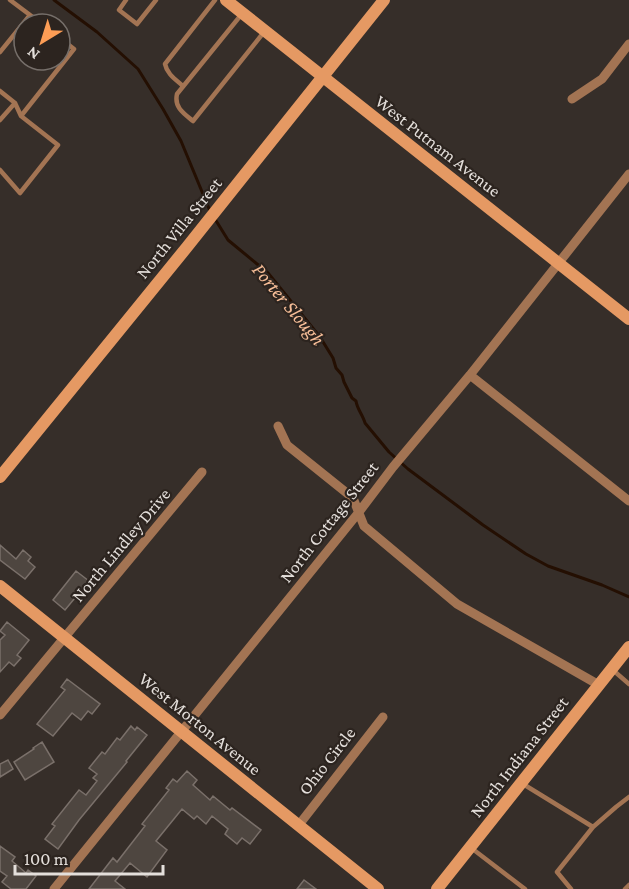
<svg xmlns="http://www.w3.org/2000/svg" width="629" height="889" font-family="'Crimson Pro',serif">
  <style>
    .lines { fill: none; stroke-linecap: round; stroke-linejoin: round }
    .stream { stroke: #240f02; stroke-width: 3 }
    .building { fill: #4e4640; stroke: #7a706a; stroke-width: 1.5 }
    .lane { stroke: #a37453; stroke-width: 4.5 }
    .street { stroke: #a37453; stroke-width: 9 }
    .secondary { stroke: #e59963; stroke-width: 12 }
    .labels { text-anchor: middle; stroke-width: 4.5; stroke-linejoin: round; paint-order: stroke }
    .street-label { font-size: 18px; fill: #e4dfdb; stroke: #2c241f }
    .water-label { font-size: 20px; font-style: italic; fill: #f6bd97; stroke: #2c241f }
  </style>
  <rect width="100%" height="100%" fill="#362e29"/>
  <g class="lines">
    <path class="stream" d="M 54,0 L 97,32 L 138,69 L 163,109 L 181,141 L 210,211
      M 215,219 L 228,240 L 268,273 L 320,337 L 333,358 L 336,368 L 342,375 L 344,382 L 352,398 L 356,401 C 357,409 363,415 365,423 L 389,452 L 408,469 L 483,525 L 526,554 L 548,566 L 602,585 L 629,597"/>
  </g>
  <path class="building" d="M 0,545 L 16,559 L 23,550 L 31,557 L 28,561 L 35,567 L 25,579 L 0,560 Z
    M 76,571 L 89,581 L 65,610 L 53,600 Z
    M 7,622 L 29,640 L 17,655 L 21,658 L 14,666 L 9,662 L 0,672 L 0,640 L 5,635 L 0,631 Z
    M 67,679 L 100,704 L 92,714 L 88,711 L 81,720 L 72,713 L 53,736 L 37,724 L 65,690 L 61,687 Z
    M 131,726 L 135,730 L 137,727 L 147,735 L 126,761 L 127,762 L 79,820 L 58,849 L 45,839 L 55,826 L 52,824 L 79,790 L 86,795 L 97,781 L 93,778 L 97,774 L 89,768 L 102,752 L 105,754 L 117,738 L 120,740 Z
    M 42,742 L 54,762 L 25,780 L 14,762 L 34,749 L 33,748 Z
    M 8,760 L 13,769 L 0,777 L 0,764 Z
    M 187,771 L 197,780 L 193,785 L 210,800 L 213,796 L 230,810 L 232,808 L 261,830 L 250,844 L 242,838 L 237,844 L 225,834 L 228,829 L 212,816 L 206,824 L 197,816 L 194,819 L 182,809 L 156,841 L 167,850 L 147,877 L 130,863 L 115,881 L 125,889 L 89,889 L 113,858 L 117,862 L 145,826 L 142,824 L 169,790 L 166,788 L 173,779 L 177,782 Z
    M 0,846 L 15,857 L 12,861 L 26,873 L 28,870 L 36,876 L 26,889 L 11,889 L 2,882 L 7,876 L 0,871 Z
    M 304,880 L 316,889 L 297,889 Z"/>
  <g class="lines">
    <path class="lane" d="M 10,0 L 42,24
      M 126,0 L 119,10 L 137,24 L 156,0
      M 241,15 L 177,94 C 174,107 183,113 193,121 L 264,32
      M 0,52 L 30,15
      M 183,86 C 175,79 167,74 165,64 L 215,0
      M 0,91 L 15,103 L 21,116 L 58,145 L 20,193 L 0,170
      M 21,116 L 74,49 L 60,38
      M 0,120 L 15,103
      M 614,671 L 629,684
      M 523,784 L 593,827
      M 470,847 L 525,889
      M 571,889 L 557,872 L 593,827 L 616,807 L 629,797
      M 625,889 L 629,885"/>
    <path class="street" d="M 572,99 L 602,79 L 629,44
      M 470,375 L 629,501
      M 278,426 L 287,445 L 353,498 L 364,526 L 457,604 L 599,685
      M 0,715 L 202,472
      M 298,826 L 383,717
      M 54,889 L 359,512 L 393,467 L 470,375 L 629,174"/>
    <path class="secondary" d="M 226,0 L 629,319
      M 0,477 L 187,247 L 384,0
      M 0,586 L 378,889
      M 437,889 L 629,647"/>
  </g>
  <g class="labels">
    <g class="street-label">
      <text transform="translate(438 146) rotate(38)" y="6">West Putnam Avenue</text>
      <text transform="translate(179 228) rotate(-51)" y="6">North Villa Street</text>
      <text transform="translate(329 522) rotate(-52)" y="6">North Cottage Street</text>
      <text transform="translate(121 545) rotate(-50)" y="6">North Lindley Drive</text>
      <text transform="translate(200 724) rotate(39)" y="6">West Morton Avenue</text>
      <text transform="translate(519 757) rotate(-52)" y="6">North Indiana Street</text>
      <text transform="translate(327 761) rotate(-52)" y="6">Ohio Circle</text>
    </g>
    <g class="water-label">
      <text transform="translate(289 304) rotate(50)" y="7">Porter Slough</text>
    </g>
  </g>
  <g transform="translate(42 42) rotate(218)"><circle r="28" fill="#2c241f" stroke="#766f6a" stroke-width="1.5"/>
  <path d="M0-4.5L10 22L0 15L-10 22Z" fill="#fd9d55"/>
  <text y="-9" font-size="16" font-weight="bold" text-anchor="middle" fill="#e4dfdb">N</text>
  </g>
  <path d="M15 865v9h148v-9" fill="none" stroke="#e4dfdb" stroke-width="3"/>
  <text x="24" y="865" font-size="18" fill="#e4dfdb" stroke="#2c241f" stroke-width="4.5" paint-order="stroke">100 m</text>
</svg>
